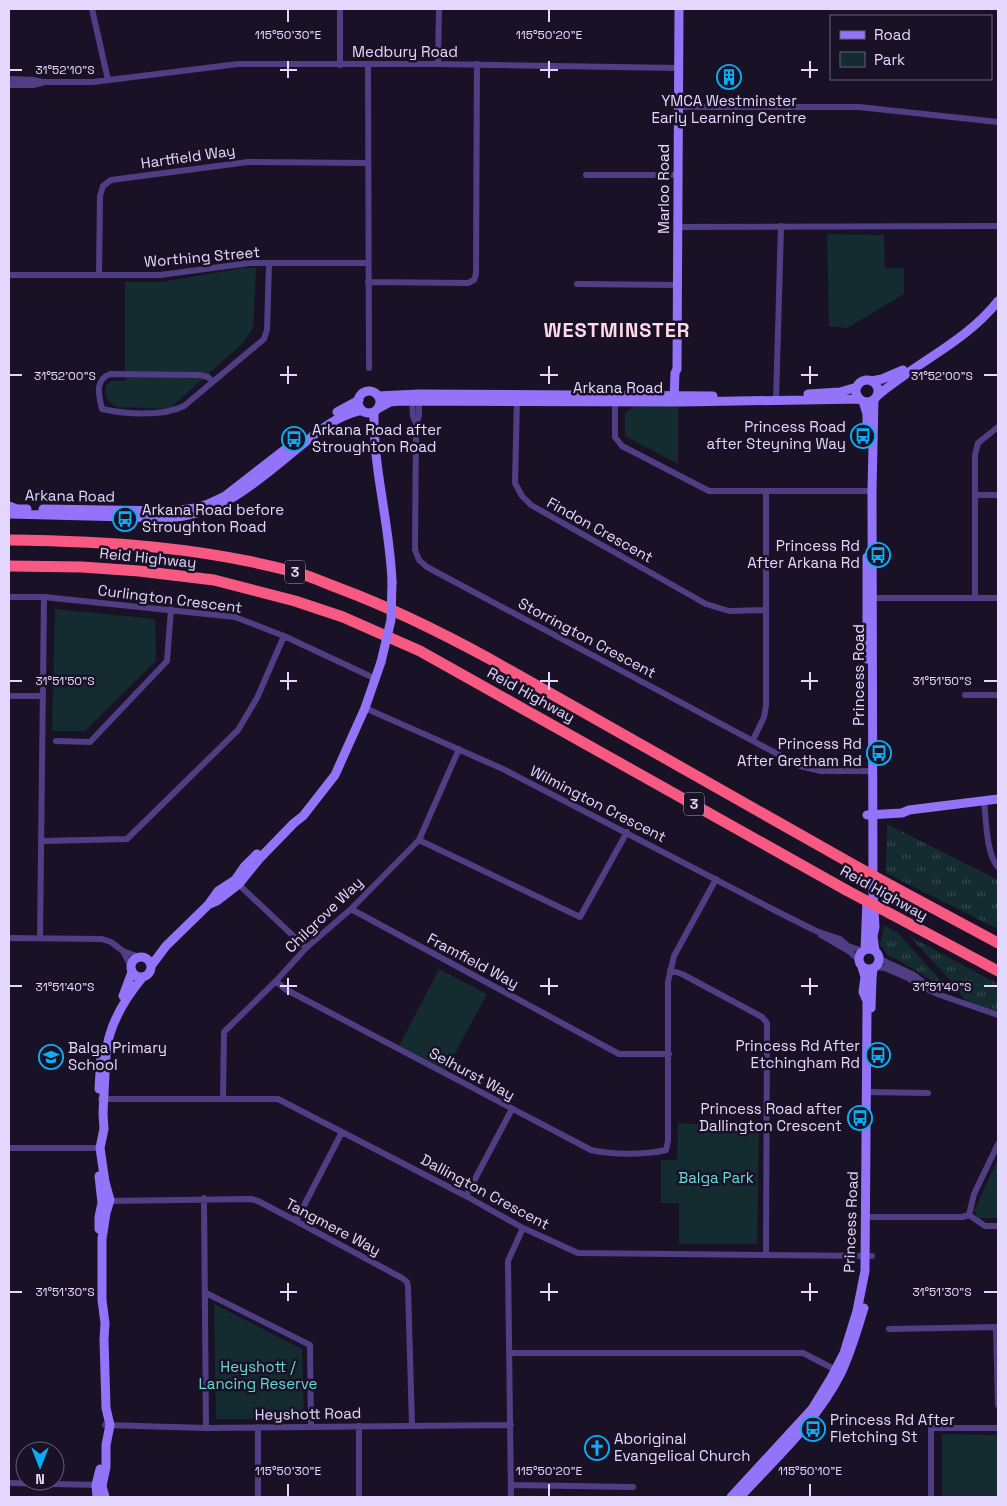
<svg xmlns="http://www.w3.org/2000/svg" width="1007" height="1506" font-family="'Space Grotesk',sans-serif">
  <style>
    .grass { fill: url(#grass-tufts) }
    .park { fill: #142b30 }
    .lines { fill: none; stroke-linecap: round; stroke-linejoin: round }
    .street { stroke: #4f3e83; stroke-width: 6 }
    .secondary { stroke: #9373f8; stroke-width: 9 }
    .highway { stroke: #f75983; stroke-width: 11 }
    .secondary-bridge { stroke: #9373f8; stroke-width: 9 }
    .highway-bridge { stroke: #f75983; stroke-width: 11 }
    .ticks { fill: none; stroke: #e4d7fd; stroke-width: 2 }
    .labels { text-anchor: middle; stroke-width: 5; stroke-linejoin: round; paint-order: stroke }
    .shield { fill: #191126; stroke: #a79cbc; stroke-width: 1 }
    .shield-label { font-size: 14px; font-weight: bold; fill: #e4d7fd }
    .street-label { font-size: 15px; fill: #e4d7fd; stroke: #191126 }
    .poi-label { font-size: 15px; fill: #e4d7fd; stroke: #191126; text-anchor: end }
    .park-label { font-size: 15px; fill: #66dad6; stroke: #191126 }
    .district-label { font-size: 20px; font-weight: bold; letter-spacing: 1px; fill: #fdd9e9; stroke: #191126 }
    .ticks-label { font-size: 12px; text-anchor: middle; fill: #e4d7fd; stroke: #191126; stroke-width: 5; stroke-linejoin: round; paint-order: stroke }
  </style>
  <defs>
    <pattern id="grass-tufts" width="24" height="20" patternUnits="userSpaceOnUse" patternTransform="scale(1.25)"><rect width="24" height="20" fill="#142b30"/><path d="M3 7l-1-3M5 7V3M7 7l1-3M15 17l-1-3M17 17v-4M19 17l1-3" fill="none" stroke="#36494f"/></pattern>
  </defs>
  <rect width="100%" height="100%" fill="#191126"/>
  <path class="grass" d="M 887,824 L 998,880 L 998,929 L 886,873 Z
    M 884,925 L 898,933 L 952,993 L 900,961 L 888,956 L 880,945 Z
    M 909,936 L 998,984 L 998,1018 L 964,999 L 952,982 Z"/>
  <path class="park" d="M 827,234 L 884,235 L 885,268 L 904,268 L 904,294 L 847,328 L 829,326 Z
    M 243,268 L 256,268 L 253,328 L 243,343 L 169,409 L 116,407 C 107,401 104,396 106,385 L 111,381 L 125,381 L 125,282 L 161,282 Z
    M 678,406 L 678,464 L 625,436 L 625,413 L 633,407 Z
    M 55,609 L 155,619 L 156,661 L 85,731 L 52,731 Z
    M 439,969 L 487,994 L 446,1070 L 399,1046 Z
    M 678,1123 L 759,1126 L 757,1244 L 679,1244 L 679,1203 L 661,1203 L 661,1160 L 677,1160 Z
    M 998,1159 L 998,1218 L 978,1218 L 974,1211 Z
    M 214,1304 L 302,1349 L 304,1419 L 216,1419 Z
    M 942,1434 L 998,1435 L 998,1497 L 942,1497 Z"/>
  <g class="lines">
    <path class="street" d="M 92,9 L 108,80
      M 340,9 L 340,65
      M 438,64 L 439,9
      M 368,65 L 369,368
      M 9,79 L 33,80 L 43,82 L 93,82 L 238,64 L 438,64 L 678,68
      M 9,85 L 33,85 L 42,83
      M 678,107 L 859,107 L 998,122
      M 586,175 L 677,175
      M 678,227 L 998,226
      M 99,274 L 100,196 L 103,186 L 111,180 L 248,162 L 368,163
      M 9,275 L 160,275 L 250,263 L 368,263
      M 368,282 L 468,283 L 474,280 L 476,274 L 477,64
      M 577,284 L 677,285
      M 213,382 L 208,377 L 200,375 L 110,374 C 94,380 99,396 102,409 C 125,414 162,417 184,406 L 264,339 L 267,330 L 269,263
      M 412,397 L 413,416 L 416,423 L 415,550 L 419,560 L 427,567 L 800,766 L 821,771 L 873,771
      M 517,398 L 515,483 L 522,496 L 531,505 L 706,604 L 729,611 L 765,610
      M 615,398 L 615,437 L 622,446 L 709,491 L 872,491
      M 776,401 L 781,226
      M 416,423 L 419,416 L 419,398
      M 975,495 L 998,495
      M 9,597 L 44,597 L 235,617 L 284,636 L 376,679
      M 868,598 L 998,598
      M 975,598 L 975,455 L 978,443 L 998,427
      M 965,695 L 998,695
      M 9,696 L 43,696
      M 365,708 L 503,769 L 778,912 L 816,931 L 840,939 L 848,946 L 863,951
      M 753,740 L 764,717 L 766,706 L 766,491
      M 56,741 L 90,742 L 167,661 L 171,609
      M 984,800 C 986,818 986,854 998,867
      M 419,840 L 580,917 L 627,832
      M 42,841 L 127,839 L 238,730 L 257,698 L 284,636
      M 236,882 L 306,948
      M 351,909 L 619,1054 L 669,1054
      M 821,935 L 850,952 L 859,960
      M 9,938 L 102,939 L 111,942 L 123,951 L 139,957
      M 40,938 L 44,597
      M 123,951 L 131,967
      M 878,956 L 884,961 L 914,975 L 933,990
      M 875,967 L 885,968 L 908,978 L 920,986 L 940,995 L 998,1015
      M 670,970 L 682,974 L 762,1017 L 767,1023 L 766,1254
      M 276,981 L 285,989 L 591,1150 C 612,1155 645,1155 666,1150 L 668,1141 L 668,982 L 674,956 L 716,879
      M 867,1092 L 928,1093
      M 223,1098 L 224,1032 L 276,981 L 306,948 L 351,909 L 419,840 L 459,749
      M 101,1099 L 278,1099 L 466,1196 L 523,1228 L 578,1253 L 872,1256
      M 9,1148 L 100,1148
      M 466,1196 L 512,1109
      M 204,1198 L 206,1428
      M 106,1201 L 251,1199 L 258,1201 L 296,1221 L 402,1278 L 407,1282 L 408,1287 L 412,1426
      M 969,1215 L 985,1226 L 998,1226
      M 872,1217 L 962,1217 L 969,1215 L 974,1194 L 998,1144
      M 296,1221 L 342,1132
      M 206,1293 L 310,1345 L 311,1427
      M 996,1327 L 998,1405
      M 889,1329 L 998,1327
      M 509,1353 L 803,1353 L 838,1371
      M 105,1425 L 206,1428 L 511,1425
      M 359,1426 L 359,1497
      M 258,1427 L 258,1497
      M 9,1483 L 99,1485
      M 511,1485 L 633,1487
      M 511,1497 L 508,1261 L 523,1228
      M 931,1497 L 931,1428 L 998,1428"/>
    <path class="secondary" d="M856 391a11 11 0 1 1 22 0a11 11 0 1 1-22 0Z
      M 871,381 L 882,379 L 903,370
      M358 402a11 11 0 1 1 22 0a11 11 0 1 1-22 0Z
      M 808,394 L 840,392 L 857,387
      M 378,396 L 419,394 L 713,396
      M 876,397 C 915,363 966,342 998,301
      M 874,399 L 872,491 L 873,893 L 875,927 L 873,936 L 875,951
      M 674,400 L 675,373 L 677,369 L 679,9
      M 863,401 L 867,414 L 867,422
      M 379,408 L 390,402 L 400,401 L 681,402 L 860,399
      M 337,412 L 359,400
      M 374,413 C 373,469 390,525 392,582
      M 9,506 L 17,509 L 27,509
      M 43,509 L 172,511 L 195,508 L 208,504 L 225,496 L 292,444
      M 9,514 L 168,518 C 224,515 262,477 303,444 C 322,428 337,416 362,410
      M 867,557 L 867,659
      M 867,815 L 902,813 L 909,810 L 998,799
      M 208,905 L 217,901 L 239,884 L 260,858 L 294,823 L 303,816 L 335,775 L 365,708 L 381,662
      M859 959a10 10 0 1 1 20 0a10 10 0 1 1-20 0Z
      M 865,950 L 867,900
      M131 967a10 10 0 1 1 20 0a10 10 0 1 1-20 0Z
      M 151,966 L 166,946 L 208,905 L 218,891 L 235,880 L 244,867 L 257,854
      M 123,996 L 132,972
      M 871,1008 L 872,979 L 873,968
      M 99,1089 L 101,1055
      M 99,1176 L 102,1203 L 99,1217 L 99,1229
      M 97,1497 L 96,1485 L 100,1469
      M 105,1497 L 102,1486 L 106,1467 L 106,1445 L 110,1425 L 106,1408 L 104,1339 L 105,1323 L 102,1300 L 102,1239 L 106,1213 L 110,1200 L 105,1182 L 100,1148 L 104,1129 L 103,1113 L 106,1055 C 108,1026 124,1000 142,978
      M 731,1497 L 812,1409 L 831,1378 L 844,1353 L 857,1311 L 865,1271 L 867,1008 L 867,1001 L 863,992 L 865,977 L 862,967
      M 740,1497 C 776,1458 817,1421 841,1373 C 851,1352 857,1330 864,1308"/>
    <path class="highway" d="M 9,540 C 106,541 204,547 298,573 C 313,577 327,584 341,589 C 392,608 440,632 488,658 L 852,864
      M 9,566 L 82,567 L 139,571 L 214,580 L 295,601 L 343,617 L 420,651 L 846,890
      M 892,886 L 998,943
      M 891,914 L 998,971"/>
    <path class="secondary-bridge" d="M 381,662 L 391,620 L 392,582"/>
    <path class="highway-bridge" d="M 852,864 L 892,886
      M 846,890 L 891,914"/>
  </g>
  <path class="ticks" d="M 288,10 L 288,22M 549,10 L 549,22M 288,61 L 288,78M 549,61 L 549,78M 810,61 L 810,78M 10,70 L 22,70M 280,70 L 297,70M 540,70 L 558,70M 801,70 L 818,70M 288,366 L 288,384M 549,366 L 549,384M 810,366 L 810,384M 10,375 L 22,375M 280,375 L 297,375M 540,375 L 558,375M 801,375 L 818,375M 984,375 L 997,375M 288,672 L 288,690M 549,672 L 549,690M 810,672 L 810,690M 10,681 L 22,681M 280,681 L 297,681M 540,681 L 558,681M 801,681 L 818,681M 984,681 L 997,681M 288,978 L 288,995M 549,978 L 549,995M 810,978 L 810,995M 10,986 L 22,986M 280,986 L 297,986M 540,986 L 558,986M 801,986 L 818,986M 984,986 L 997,986M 288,1283 L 288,1301M 549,1283 L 549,1301M 810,1283 L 810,1301M 10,1292 L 22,1292M 280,1292 L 297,1292M 540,1292 L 558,1292M 801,1292 L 818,1292M 984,1292 L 997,1292M 288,1484 L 288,1496M 549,1484 L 549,1496M 810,1484 L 810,1496"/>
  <defs>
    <symbol id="building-ring" viewBox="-11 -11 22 22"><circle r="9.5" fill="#191126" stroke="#0dacf3" stroke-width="1.5"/><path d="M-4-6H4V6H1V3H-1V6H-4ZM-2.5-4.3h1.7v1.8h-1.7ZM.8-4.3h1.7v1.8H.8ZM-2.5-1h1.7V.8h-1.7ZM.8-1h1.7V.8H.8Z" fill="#0dacf3"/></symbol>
    <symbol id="bus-ring" viewBox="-11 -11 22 22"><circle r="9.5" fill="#191126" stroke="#0dacf3" stroke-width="1.5"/><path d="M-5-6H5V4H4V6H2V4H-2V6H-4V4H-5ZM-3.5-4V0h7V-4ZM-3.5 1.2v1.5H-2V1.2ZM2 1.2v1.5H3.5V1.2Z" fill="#0dacf3"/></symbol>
    <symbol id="school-ring" viewBox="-11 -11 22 22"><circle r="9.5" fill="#191126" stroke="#0dacf3" stroke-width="1.5"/><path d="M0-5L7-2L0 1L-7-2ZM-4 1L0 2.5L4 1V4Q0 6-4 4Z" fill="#0dacf3"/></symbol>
    <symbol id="church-ring" viewBox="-11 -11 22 22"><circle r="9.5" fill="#191126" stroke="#0dacf3" stroke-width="1.5"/><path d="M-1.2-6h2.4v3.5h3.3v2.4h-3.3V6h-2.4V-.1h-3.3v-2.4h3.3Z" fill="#0dacf3"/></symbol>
  </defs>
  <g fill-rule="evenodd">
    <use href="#building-ring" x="715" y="63" width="28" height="28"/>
    <use href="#bus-ring" x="849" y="422" width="28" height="28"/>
    <use href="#bus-ring" x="280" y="425" width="28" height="28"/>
    <use href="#bus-ring" x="111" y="505" width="28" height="28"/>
    <use href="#bus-ring" x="864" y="541" width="28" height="28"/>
    <use href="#bus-ring" x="865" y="739" width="28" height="28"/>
    <use href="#bus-ring" x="864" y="1041" width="28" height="28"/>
    <use href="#school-ring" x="37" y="1043" width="28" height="28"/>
    <use href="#bus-ring" x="846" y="1104" width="28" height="28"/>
    <use href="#bus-ring" x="799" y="1415" width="28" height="28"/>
    <use href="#church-ring" x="583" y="1434" width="28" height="28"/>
  </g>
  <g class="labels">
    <g class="shield">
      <rect x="285" y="560.5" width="20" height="23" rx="4"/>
      <rect x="684" y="792.5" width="20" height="23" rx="4"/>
    </g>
    <g class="shield-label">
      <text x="295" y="577">3</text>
      <text x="694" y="809">3</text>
    </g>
    <g class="street-label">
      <text x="405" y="57">Medbury Road</text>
      <text transform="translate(188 157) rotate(-8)" y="5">Hartfield Way</text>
      <text transform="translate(664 189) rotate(-90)" y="5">Marloo Road</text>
      <text transform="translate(202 257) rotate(-5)" y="5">Worthing Street</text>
      <text x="618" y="393">Arkana Road</text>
      <text transform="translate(70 496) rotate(1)" y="5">Arkana Road</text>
      <text transform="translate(600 530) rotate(29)" y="5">Findon Crescent</text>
      <text transform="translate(148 558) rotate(6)" y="5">Reid Highway</text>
      <text transform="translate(170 599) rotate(7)" y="5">Curlington Crescent</text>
      <text transform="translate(587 638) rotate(28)" y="5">Storrington Crescent</text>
      <text transform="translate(859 675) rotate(-90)" y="5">Princess Road</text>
      <text transform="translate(531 695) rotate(29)" y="5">Reid Highway</text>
      <text transform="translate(598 804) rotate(27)" y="5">Wilmington Crescent</text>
      <text transform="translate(884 893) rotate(29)" y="5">Reid Highway</text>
      <text transform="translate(324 915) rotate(-44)" y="5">Chilgrove Way</text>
      <text transform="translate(473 961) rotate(28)" y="5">Framfield Way</text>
      <text transform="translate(472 1074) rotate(28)" y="5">Selhurst Way</text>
      <text transform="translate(485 1192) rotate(28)" y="5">Dallington Crescent</text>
      <text transform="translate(851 1222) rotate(-88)" y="5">Princess Road</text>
      <text transform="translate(333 1227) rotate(28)" y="5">Tangmere Way</text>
      <text transform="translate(308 1414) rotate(-1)" y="5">Heyshott Road</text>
    </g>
    <g class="poi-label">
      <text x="729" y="106" text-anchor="middle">YMCA Westminster<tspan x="729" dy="17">Early Learning Centre</tspan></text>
      <text x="846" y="432">Princess Road<tspan x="846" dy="17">after Steyning Way</tspan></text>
      <text x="312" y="435" text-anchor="start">Arkana Road after<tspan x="312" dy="17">Stroughton Road</tspan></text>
      <text x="142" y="515" text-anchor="start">Arkana Road before<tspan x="142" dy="17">Stroughton Road</tspan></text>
      <text x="860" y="551">Princess Rd<tspan x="860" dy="17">After Arkana Rd</tspan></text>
      <text x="862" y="749">Princess Rd<tspan x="862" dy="17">After Gretham Rd</tspan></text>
      <text x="860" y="1051">Princess Rd After<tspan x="860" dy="17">Etchingham Rd</tspan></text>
      <text x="68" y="1053" text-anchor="start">Balga Primary<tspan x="68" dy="17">School</tspan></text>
      <text x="842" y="1114">Princess Road after<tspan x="842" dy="17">Dallington Crescent</tspan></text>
      <text x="830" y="1425" text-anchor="start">Princess Rd After<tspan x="830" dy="17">Fletching St</tspan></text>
      <text x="614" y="1444" text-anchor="start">Aboriginal<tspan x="614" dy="17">Evangelical Church</tspan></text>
    </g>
    <g class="park-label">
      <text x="716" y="1183">Balga Park</text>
      <text x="258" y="1372">Heyshott /<tspan x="258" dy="17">Lancing Reserve</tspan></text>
    </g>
    <g class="district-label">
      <text x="617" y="337">WESTMINSTER</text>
    </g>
  </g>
  <g class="ticks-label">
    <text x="288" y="39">115°50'30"E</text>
    <text x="549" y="39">115°50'20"E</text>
    <text x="65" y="74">31°52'10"S</text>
    <text x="942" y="380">31°52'00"S</text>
    <text x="65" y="380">31°52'00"S</text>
    <text x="942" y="685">31°51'50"S</text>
    <text x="65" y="685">31°51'50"S</text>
    <text x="942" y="991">31°51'40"S</text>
    <text x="65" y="991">31°51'40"S</text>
    <text x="65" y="1296">31°51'30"S</text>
    <text x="942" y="1296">31°51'30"S</text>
    <text x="288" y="1475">115°50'30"E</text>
    <text x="549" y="1475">115°50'20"E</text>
    <text x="810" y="1475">115°50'10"E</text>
  </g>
  <rect width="1007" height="1506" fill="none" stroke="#e4d7fd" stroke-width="20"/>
  <rect x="830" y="15" width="162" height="65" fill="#191126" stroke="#6a607c"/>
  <rect x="840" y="31" width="25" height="8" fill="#9373f8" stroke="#6a607c"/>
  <text x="874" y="40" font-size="15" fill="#e4d7fd">Road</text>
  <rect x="840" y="52" width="25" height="15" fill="#142b30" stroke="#6a607c"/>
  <text x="874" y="65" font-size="15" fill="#e4d7fd">Park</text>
  <g transform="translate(40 1466) rotate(180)"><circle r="24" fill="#191126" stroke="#6a607c"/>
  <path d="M0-4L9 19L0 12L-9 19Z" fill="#0dacf3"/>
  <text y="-8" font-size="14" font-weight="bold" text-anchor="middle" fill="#e4d7fd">N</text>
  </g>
</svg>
